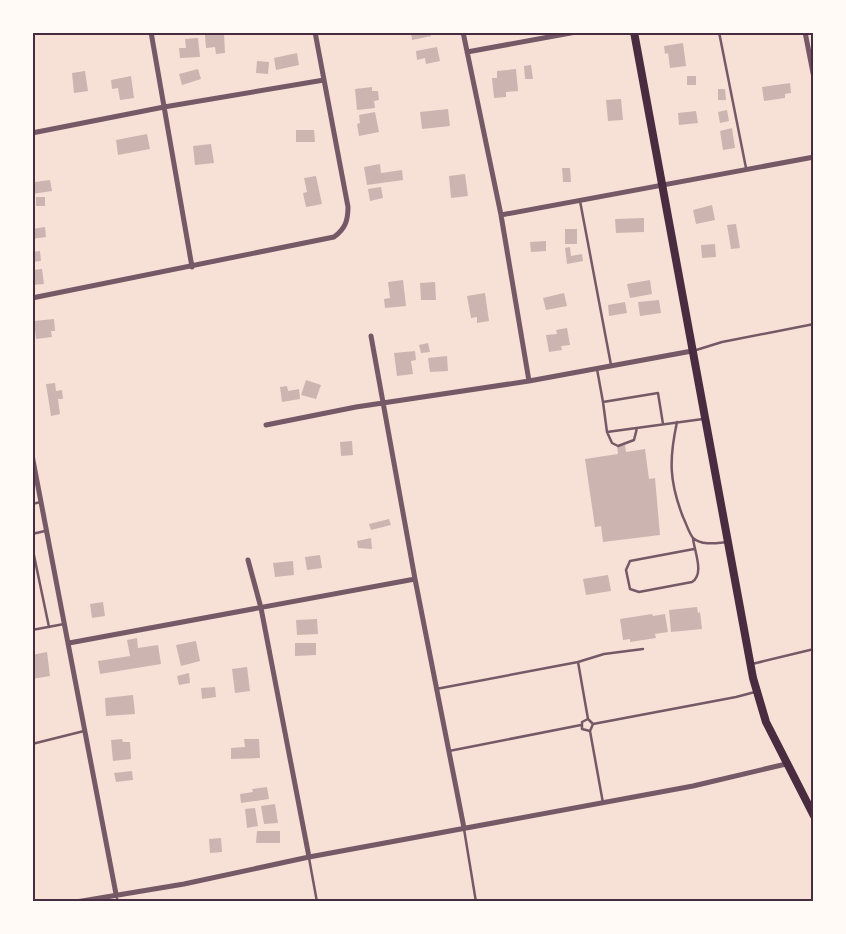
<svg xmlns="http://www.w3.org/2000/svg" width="846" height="934" font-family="Cabin,sans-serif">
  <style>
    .building { fill: #ccb4b1 }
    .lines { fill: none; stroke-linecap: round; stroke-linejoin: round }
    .service { stroke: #755966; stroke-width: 2.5 }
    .minor { stroke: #755966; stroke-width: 5 }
    .secondary { stroke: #4a2c40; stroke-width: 8 }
    .neatline { fill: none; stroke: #4a2c40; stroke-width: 2 }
  </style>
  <rect width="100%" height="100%" fill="#f7e1d7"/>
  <path class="building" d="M 411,32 L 431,32 L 431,36 L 412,40 Z
    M 224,33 L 225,53 L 216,54 L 215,47 L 206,48 L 205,35 Z
    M 198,38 L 200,57 L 180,58 L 179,48 L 186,48 L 185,39 Z
    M 683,43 L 686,66 L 670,68 L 668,53 L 665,54 L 664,46 Z
    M 437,47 L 440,61 L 426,64 L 425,58 L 417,60 L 416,51 Z
    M 297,53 L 299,65 L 276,70 L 274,58 Z
    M 257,61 L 269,62 L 268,74 L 256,73 Z
    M 531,65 L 533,79 L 525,79 L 524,66 Z
    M 198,69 L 201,79 L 182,85 L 179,74 Z
    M 516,69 L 518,91 L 506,92 L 506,97 L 494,98 L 492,78 L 497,78 L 497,71 Z
    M 85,71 L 88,91 L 74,93 L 72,73 Z
    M 131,76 L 134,98 L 120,100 L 118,88 L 112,89 L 111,80 Z
    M 687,76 L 696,76 L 696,85 L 687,85 Z
    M 790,83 L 791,93 L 785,94 L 785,98 L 764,101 L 762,87 Z
    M 372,87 L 372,91 L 378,91 L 379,100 L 374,101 L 375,108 L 357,110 L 355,89 Z
    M 718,89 L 725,89 L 726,100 L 718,100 Z
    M 621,99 L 623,120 L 608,121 L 606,100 Z
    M 448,109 L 450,126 L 422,129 L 420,112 Z
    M 727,110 L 729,121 L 720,123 L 718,112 Z
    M 696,111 L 698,123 L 679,125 L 678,113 Z
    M 375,112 L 379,132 L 359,136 L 357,124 L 360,123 L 359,115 Z
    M 732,128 L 735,148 L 723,150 L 720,131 Z
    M 296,130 L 314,130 L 315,142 L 296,142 Z
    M 147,134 L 150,149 L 118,155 L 116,140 Z
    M 211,144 L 214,163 L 195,165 L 193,146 Z
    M 380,164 L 381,173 L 402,170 L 403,180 L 367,185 L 364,167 Z
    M 562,168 L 570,168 L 571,182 L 563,182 Z
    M 465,174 L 468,196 L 451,198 L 449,176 Z
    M 34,175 L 35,182 L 50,180 L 52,191 L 32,194 Z
    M 316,176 L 322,204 L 306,207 L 303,193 L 307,192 L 304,178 Z
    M 381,187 L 383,198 L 370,201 L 368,189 Z
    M 36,197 L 45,197 L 45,206 L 36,206 Z
    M 712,205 L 715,220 L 696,224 L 693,210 Z
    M 644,218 L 644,232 L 616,233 L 615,219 Z
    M 736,224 L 740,248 L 731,249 L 727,225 Z
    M 45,227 L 46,237 L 32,239 L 32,229 Z
    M 565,229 L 577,229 L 577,244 L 565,244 Z
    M 546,241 L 546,251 L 531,252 L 530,242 Z
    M 715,244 L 716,257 L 702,258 L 701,245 Z
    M 570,247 L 571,256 L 582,254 L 583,261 L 567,264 L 565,248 Z
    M 40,251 L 41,261 L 32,262 L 32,252 Z
    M 42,269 L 44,284 L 32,285 L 32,270 Z
    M 403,280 L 406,306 L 385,308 L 384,299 L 390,298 L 388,282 Z
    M 650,280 L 652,294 L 630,298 L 627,284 Z
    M 435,282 L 436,300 L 421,300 L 420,283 Z
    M 485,293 L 489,321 L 477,323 L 477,317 L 471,318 L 467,296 Z
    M 564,293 L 567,306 L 546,310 L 543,298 Z
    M 659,300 L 661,313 L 640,316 L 638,302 Z
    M 625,302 L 627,313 L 609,316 L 608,305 Z
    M 54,319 L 55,331 L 51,331 L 52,337 L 36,339 L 34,321 Z
    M 567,328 L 570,345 L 561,346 L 562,350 L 549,352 L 546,335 L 557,334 L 556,330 Z
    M 428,343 L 430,352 L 421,353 L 419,345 Z
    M 415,351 L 416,360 L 411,361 L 413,374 L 397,376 L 394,353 Z
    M 447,356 L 448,371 L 430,372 L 428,358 Z
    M 306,380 L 321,385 L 316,399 L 301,395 Z
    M 55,383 L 56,391 L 62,390 L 63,399 L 58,399 L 60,414 L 51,416 L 46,384 Z
    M 287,386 L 288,391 L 299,389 L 300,399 L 282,402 L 280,387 Z
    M 352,441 L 353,455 L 341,456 L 340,442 Z
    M 625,445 L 626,452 L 645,449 L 649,479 L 655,478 L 660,535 L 603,542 L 601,526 L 595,527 L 585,459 L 618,454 L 617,446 Z
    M 389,519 L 391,525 L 371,530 L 369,524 Z
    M 371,538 L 372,549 L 358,548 L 357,541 Z
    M 320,555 L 322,568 L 307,570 L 305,557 Z
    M 293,561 L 294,575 L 275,577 L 273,563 Z
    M 608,575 L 611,591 L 586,595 L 583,579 Z
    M 103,602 L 105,616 L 92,618 L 90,604 Z
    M 697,607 L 698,613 L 700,612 L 702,629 L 671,632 L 669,610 Z
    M 652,614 L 653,616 L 665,614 L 668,632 L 655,634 L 656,638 L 630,642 L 630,639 L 623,640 L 620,619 Z
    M 317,619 L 318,634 L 297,635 L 296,620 Z
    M 137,638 L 138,648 L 158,645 L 161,664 L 100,674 L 98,661 L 130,656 L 127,640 Z
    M 196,641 L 200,661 L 181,666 L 176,645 Z
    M 295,643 L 316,643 L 316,655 L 295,656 Z
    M 47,652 L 50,676 L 32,679 L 32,655 Z
    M 247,667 L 250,691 L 235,693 L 232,669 Z
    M 189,673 L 190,683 L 179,685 L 177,676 Z
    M 215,687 L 216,697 L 202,699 L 201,688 Z
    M 133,695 L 135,714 L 106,716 L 105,698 Z
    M 122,739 L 123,742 L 130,742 L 131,759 L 113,761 L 111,740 Z
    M 244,739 L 259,739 L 260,758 L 231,759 L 231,748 L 245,747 Z
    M 132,771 L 133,780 L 116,782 L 114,773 Z
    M 267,787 L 269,799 L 241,803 L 240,794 L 253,792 L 252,789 Z
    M 275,804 L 278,823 L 264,824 L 261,806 Z
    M 255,808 L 258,826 L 247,828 L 245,809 Z
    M 257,831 L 280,831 L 280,843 L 256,843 Z
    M 221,838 L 222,852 L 210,853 L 209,839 Z"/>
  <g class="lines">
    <path class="service" d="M 719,32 L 746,168
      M 580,201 L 611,365
      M 693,351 L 722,342 L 814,324
      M 597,369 L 603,402
      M 677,422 C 669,459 669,481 683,517 C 686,523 689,533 693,538 C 702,546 717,543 727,542
      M 663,424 L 658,393 L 603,402 L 607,432 L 703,419
      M 607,432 L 612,443 L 618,446 L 634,440 L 637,428
      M 32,504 L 41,502
      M 32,534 L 45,531
      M 693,538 C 694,551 705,574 692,582 L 639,592 L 630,589 L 626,570 L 630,561 L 694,549
      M 32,546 L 49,627
      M 32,630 L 64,624
      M 578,662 L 604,654 L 643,649
      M 752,664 L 814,649
      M 436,689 L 578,662 L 588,719
      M 593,724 L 590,731 L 582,729 L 582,722 L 588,719 L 593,724 L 736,697 L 755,692
      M 590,731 L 603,803
      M 32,744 L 84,731
      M 449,751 L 581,725
      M 464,829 L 476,902
      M 309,858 L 317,902
      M 116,895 L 118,902"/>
    <path class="minor" d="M 151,32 L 192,267
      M 463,32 L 501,215 L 529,381
      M 805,32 L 814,78
      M 467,52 L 576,32
      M 32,133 L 164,107 L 324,80
      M 501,215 L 814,157
      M 32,298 L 334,237 C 345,229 348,221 348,207 L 315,32
      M 371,336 L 415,579 L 464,828
      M 266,425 L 356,407 L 529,381 L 692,351
      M 32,455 L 116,894
      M 248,560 L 261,608 L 309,857
      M 69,643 L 415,579
      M 76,902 L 184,884 L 309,857 L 693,786 L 786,764"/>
    <path class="secondary" d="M 634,32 L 753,678 L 766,722 L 814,816"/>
  </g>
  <rect width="846" height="934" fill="none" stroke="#fffaf5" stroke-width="68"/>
  <rect x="34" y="34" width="778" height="866" class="neatline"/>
</svg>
